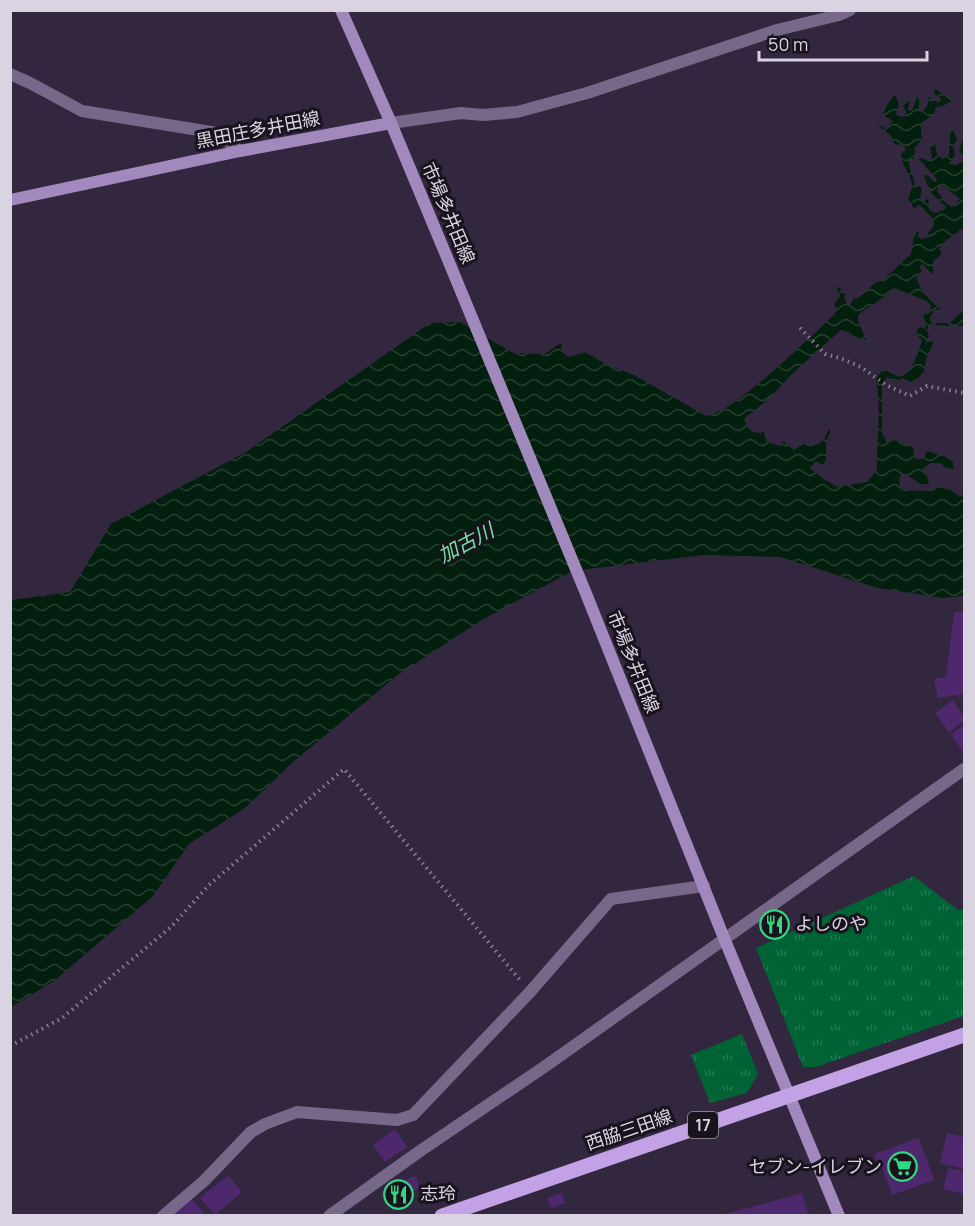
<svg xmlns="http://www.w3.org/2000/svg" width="975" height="1226" font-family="Manrope,'Noto Sans JP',sans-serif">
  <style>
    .grass { fill: url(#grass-tufts) }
    .water { fill: url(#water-waves); fill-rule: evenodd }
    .building { fill: #4d286d }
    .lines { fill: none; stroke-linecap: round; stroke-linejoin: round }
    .path { stroke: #898193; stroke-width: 4; stroke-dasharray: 1.5 4.5; stroke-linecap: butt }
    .street { stroke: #776889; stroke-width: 12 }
    .secondary { stroke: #a289bd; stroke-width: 12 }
    .primary { stroke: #c2a2e5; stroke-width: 15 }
    .labels { text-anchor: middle; stroke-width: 6; stroke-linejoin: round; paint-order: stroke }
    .shield { fill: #18131d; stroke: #a09aa7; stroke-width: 1.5 }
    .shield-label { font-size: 16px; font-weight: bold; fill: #dad4e2 }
    .street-label { font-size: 18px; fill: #dad4e2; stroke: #18131d }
    .poi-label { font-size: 18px; fill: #dad4e2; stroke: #18131d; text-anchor: start }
    .water-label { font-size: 20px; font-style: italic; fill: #72e7a0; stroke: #18131d }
  </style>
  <defs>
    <pattern id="grass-tufts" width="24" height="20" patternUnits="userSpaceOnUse" patternTransform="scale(1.5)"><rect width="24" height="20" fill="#006336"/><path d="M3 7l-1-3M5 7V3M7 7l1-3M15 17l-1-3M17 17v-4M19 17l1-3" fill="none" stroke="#257853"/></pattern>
    <pattern id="water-waves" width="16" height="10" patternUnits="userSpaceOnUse" patternTransform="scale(1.5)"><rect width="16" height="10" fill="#031f0e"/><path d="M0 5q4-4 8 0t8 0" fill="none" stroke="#273f31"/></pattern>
  </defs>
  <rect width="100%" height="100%" fill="#32273e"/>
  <path class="grass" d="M 914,876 L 958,910 L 964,910 L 964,1016 L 816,1067 L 803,1067 L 756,948 Z
    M 742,1034 L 758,1074 L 747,1093 L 710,1103 L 691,1055 Z"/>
  <path class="water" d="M 934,89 C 942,92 946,98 954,99 L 943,106 L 936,107 L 934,114 L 921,123 C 920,137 926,137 915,147 L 914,159 L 909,159 C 908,171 915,177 915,187 L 917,188 L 918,186 L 922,188 L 920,199 L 924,202 L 927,199 L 929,201 L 928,208 L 934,213 L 944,210 L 946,207 L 930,192 L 931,189 L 926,183 L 926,179 L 924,177 L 925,172 L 933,181 L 936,182 L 937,179 L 919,159 L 922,158 L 928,161 L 932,158 L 930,148 L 935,143 L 937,155 L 943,159 L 949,155 L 950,133 L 953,130 L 957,139 L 953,147 L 955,155 L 949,164 L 956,165 L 962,162 L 963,156 L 959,150 L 962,142 L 964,139 L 964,227 L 943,243 L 939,249 L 942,254 L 933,261 L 933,274 L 930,272 L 923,264 L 919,266 L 922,272 L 916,275 C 919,289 929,301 940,308 L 938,310 L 933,308 L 933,312 L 930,318 L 931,323 L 950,323 L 962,312 L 964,312 L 964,326 L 929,325 L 927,330 L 929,336 L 925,343 L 934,340 L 926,359 L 924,371 L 914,383 L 902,378 L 896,382 L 887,377 L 882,384 L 882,433 L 887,443 L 892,439 L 913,447 L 915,459 L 923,459 L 927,451 L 952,459 L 954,469 L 946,468 L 941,463 L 931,463 L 922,469 L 927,476 L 929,484 L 920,484 L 912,478 L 901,474 L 899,480 L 901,490 L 928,491 L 936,487 L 951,490 L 960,497 L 964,494 L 964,596 L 943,598 L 878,588 L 780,557 L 704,555 L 572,571 L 482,620 L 399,674 L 293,762 L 245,808 L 189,844 L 153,896 L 54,981 L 11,1007 L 11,600 L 70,592 L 111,524 L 246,452 L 430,323 L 460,322 L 513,353 L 545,354 L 561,343 L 562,351 L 569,357 L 586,352 L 605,364 L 634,375 L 706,416 C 734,413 810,337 834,315 L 837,310 L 834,304 L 840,296 L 836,287 L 840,288 L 842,293 L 846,294 L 844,298 L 847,305 L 850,306 L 853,299 L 858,298 L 875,283 L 883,280 L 911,254 L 914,236 L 916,236 L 916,232 L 919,231 L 918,237 L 921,239 L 930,237 L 928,233 L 933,227 L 934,220 L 920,205 L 916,206 L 915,210 L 908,198 C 919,177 903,174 901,154 L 906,149 L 902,144 L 895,145 L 891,136 L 875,122 L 886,129 L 893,121 L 883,115 L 886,107 L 895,94 L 899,105 L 896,115 L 903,117 L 906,112 L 903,106 L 907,102 L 908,98 L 909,102 L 908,110 L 912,111 L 917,97 L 919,99 L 919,112 L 923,111 L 928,104 L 928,97 L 938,103 L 942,100 L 935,94 ZM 942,185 L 959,198 L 958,204 L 952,207 L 946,203 L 937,191 L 939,186 ZM 894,288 L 927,301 L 931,306 L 930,313 L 923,315 L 926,323 L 925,329 L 919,327 L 916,334 L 922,340 C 917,354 914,373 899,377 L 883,369 L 876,380 C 882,409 876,440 877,470 L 867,482 L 837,487 L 822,478 L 810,468 L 816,461 L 823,465 L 826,459 L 826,443 L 831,429 L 830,428 L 822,442 L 813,446 L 805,443 L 794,450 L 783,441 L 780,446 L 766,441 L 764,432 C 752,435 748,430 744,419 L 765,402 L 793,373 L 841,330 C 851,331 856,340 866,340 L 858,321 L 858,315 C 870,305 884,299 894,288 Z"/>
  <path class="building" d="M 964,611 L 964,694 L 938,698 L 934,679 L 946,677 L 954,613 Z
    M 953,700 L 964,717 L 964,721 L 949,732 L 935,713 Z
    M 964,725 L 964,754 L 951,734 Z
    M 780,911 L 789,924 L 769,937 L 760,925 Z
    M 395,1129 L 407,1147 L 385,1162 L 373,1145 Z
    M 947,1133 L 964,1137 L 964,1169 L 940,1163 Z
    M 919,1138 L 934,1180 L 892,1195 L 882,1167 L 879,1168 L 874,1154 Z
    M 948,1168 L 964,1171 L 964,1194 L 943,1189 Z
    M 228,1175 L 242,1192 L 215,1215 L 200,1198 Z
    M 416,1176 L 420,1189 L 408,1193 L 412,1204 L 392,1211 L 384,1187 Z
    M 562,1193 L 565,1203 L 551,1208 L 547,1198 Z
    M 802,1193 L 809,1216 L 722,1216 L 722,1215 Z
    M 191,1198 L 207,1216 L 173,1216 Z"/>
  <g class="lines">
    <path class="path" d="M 800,328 L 825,354 L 840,358 L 861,367 L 886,385 L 910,396 L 927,386 L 964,393
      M 10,1046 L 62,1018 L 171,927 L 209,885 L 344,769 L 520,980"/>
    <path class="street" d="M 10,74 L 30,83 L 82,111 L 217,133 L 240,151
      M 391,123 L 461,113 L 483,115 L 517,112 L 587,93 L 777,30 L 839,15 L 850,10
      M 163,1216 L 204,1181 L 251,1132 L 265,1124 L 297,1112 L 397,1120 L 413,1115 L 530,992 L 611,899 L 704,886
      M 329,1216 L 420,1151 L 547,1065 L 964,769"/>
    <path class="secondary" d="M 341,10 L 391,123 L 446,255 L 585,591 L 724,938 L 839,1216
      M 10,200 L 240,151 L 391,123"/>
    <path class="primary" d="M 442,1216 L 964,1035"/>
  </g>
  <defs>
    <symbol id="restaurant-ring" viewBox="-11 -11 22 22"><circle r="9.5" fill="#18131d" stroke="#31d882" stroke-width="1.5"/><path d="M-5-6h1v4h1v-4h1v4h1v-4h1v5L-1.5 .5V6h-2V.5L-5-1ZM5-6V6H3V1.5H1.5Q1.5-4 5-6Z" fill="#31d882"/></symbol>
    <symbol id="supermarket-ring" viewBox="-11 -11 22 22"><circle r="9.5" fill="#18131d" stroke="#31d882" stroke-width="1.5"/><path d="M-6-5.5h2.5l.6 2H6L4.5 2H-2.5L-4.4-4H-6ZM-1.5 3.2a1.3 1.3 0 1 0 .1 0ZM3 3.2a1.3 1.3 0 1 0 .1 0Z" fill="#31d882"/></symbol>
  </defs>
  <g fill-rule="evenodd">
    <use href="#restaurant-ring" x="758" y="908" width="33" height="33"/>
    <use href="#supermarket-ring" x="886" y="1150" width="33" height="33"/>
    <use href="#restaurant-ring" x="382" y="1178" width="33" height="33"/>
  </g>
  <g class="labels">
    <rect class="shield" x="688" y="1112" width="30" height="26" rx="4.5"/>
    <g class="shield-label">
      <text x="703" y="1131">17</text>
    </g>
    <g class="street-label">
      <text transform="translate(258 130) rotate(-11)" y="6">黒田庄多井田線</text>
      <text transform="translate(448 213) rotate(67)" y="6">市場多井田線</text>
      <text transform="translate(633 662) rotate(68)" y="6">市場多井田線</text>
      <text transform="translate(629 1130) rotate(-19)" y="6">西脇三田線</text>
    </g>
    <g class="poi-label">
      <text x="795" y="930">よしのや</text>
      <text x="882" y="1173" text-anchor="end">セブン-イレブン</text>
      <text x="420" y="1200">志玲</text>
    </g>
    <g class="water-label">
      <text transform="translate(466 543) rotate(-28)" y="7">加古川</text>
    </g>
  </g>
  <rect width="975" height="1226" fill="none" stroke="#dad4e2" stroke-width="24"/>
  <path d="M759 51v9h168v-9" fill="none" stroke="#dad4e2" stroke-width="3"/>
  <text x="768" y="51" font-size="18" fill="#dad4e2" stroke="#18131d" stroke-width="4.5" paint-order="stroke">50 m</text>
</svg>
